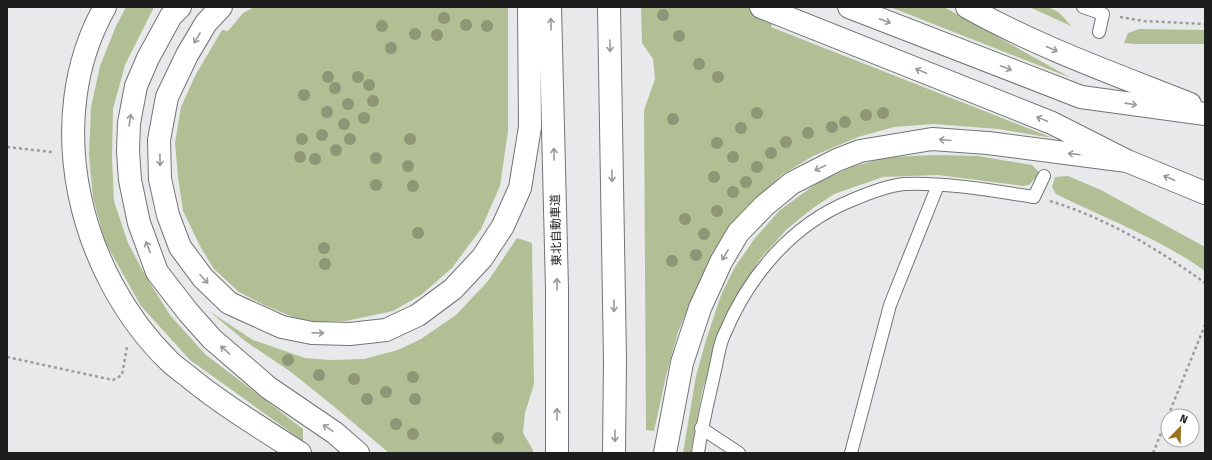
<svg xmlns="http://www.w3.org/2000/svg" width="1212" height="460" font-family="'Fira Sans','Noto Sans JP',sans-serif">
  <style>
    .green { fill: #b2bf95 }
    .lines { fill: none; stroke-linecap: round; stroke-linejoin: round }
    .lane-casing { stroke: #747476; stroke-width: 14 }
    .secondary-casing { stroke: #747476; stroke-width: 24 }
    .highway-casing { stroke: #747476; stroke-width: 24 }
    .path { stroke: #9c9c9d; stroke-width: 2.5; stroke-dasharray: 3 3; stroke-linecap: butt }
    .lane { stroke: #fff; stroke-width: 12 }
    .secondary { stroke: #fff; stroke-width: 22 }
    .highway { stroke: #fff; stroke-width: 22 }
    .tree { fill: #8e9675 }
    .oneway { stroke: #99999a }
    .labels { text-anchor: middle; stroke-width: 3; stroke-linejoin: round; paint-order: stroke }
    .street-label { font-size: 12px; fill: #1d1d1e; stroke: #fff }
  </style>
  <rect width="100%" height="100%" fill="#e9e9eb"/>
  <path class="green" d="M 126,7 L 154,7 L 125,65 L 113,109 L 112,158 L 114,201 L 128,243 L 145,275 L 170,315 L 205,354 L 303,429 L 303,441 L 190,360 L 141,306 L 105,242 L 93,198 L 89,155 L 91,107 L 100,66 L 116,26 Z
    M 254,7 L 508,7 L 508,131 L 500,186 L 481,229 L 452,268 L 421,295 L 393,311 L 346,321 L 314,322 L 295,318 L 264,305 L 239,292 L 214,269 L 201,248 L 183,211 L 178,177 L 175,143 L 181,107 L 196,74 L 222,30 L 228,31 L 243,13 Z
    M 641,7 L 779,7 L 771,27 L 1053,138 L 998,129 L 934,124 L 894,127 L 858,137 L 813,156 L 783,174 L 748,206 L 720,244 L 698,285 L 678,332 L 666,376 L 654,431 L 646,430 L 644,110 L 655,79 L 653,59 L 642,43 Z
    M 890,7 L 944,7 L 1071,78 Z
    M 1029,7 C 1053,7 1056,7 1071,26 Z
    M 1139,29 L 1205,30 L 1205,44 L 1135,44 L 1124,43 L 1128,33 Z
    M 936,155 L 978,156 L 1032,165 L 1040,173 L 1029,185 L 1023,186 L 938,175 L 883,177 L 834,194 L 813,208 L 787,229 L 760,259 L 740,291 L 721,327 L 702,392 L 691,453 L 683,453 L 696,376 L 706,340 L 721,295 L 735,267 L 755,238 L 780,210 L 817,183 L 852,167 L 887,157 Z
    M 1068,176 L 1101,190 L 1205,247 L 1205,271 C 1159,238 1106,219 1056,194 L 1052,187 L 1055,177 Z
    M 517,238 L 532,243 L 534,384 L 525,413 L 523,433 L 533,450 L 533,453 L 389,453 L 337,409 L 291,372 L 245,341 L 209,311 L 253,340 L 305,358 L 331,360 L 364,359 L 398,350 L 421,339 L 456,315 L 488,281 Z"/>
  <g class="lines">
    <defs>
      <path id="lane" d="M 1083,7 L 1103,14 L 1099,32
        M 701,428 L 739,453
        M 698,453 C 702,425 709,398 715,370 C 718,358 719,345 724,335 C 748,277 791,225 850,201 C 866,194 886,186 904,184 C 945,182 994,191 1034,197 L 1044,176
        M 851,453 L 890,305 L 938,185"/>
      <path id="secondary" d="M 105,7 C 41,120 79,273 169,361 C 175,367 183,372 190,378 C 224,406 263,429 300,453"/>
      <path id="highway" d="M 180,7 L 171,16 L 148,58 L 136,86 L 129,123 L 128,151 L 130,180 L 139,223 L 157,272 L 188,312 L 212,339 L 269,388 L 335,433 L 358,453
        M 221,7 L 206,23 L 187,55 L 167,97 L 159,140 L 160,179 L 168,215 L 180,247 L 203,278 L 229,303 L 282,327 L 312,333 L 350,334 L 386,330 L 418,315 L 453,289 L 482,258 L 503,226 L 520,188 L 530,127 L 529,7
        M 550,7 L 557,289 L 557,453
        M 609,7 L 615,360 L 614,453
        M 761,7 L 1052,123 L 1127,161 L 1205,193
        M 849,7 L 1081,97 L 1205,114
        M 967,7 C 1038,47 1115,74 1190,104
        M 665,453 L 682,363 L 700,308 L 721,262 L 738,233 L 764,206 L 792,183 L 837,160 L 860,151 L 932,139 L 988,143 L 1127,161"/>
    </defs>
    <use href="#lane" class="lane-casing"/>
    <use href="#secondary" class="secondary-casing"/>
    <use href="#highway" class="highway-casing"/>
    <path class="path" d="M 1120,17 L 1144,21 L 1205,24
      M 7,147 L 52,152
      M 1050,201 C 1106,218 1158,249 1205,283
      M 7,357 L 113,380 L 122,375 L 127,347
      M 1168,416 L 1205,325
      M 1153,453 L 1168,416"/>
    <use href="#lane" class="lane"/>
    <use href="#secondary" class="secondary"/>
    <use href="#highway" class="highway"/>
  </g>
  <g class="tree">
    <circle cx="663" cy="15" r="6"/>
    <circle cx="444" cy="18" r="6"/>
    <circle cx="466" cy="25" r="6"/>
    <circle cx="382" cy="26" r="6"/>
    <circle cx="487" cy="26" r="6"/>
    <circle cx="415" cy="34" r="6"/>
    <circle cx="437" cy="35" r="6"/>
    <circle cx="679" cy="36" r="6"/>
    <circle cx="391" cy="48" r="6"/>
    <circle cx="699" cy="64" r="6"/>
    <circle cx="328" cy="77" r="6"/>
    <circle cx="358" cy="77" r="6"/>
    <circle cx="718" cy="77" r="6"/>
    <circle cx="369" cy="85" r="6"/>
    <circle cx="335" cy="88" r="6"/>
    <circle cx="304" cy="95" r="6"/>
    <circle cx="373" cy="101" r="6"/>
    <circle cx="348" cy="104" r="6"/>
    <circle cx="327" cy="112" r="6"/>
    <circle cx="757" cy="113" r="6"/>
    <circle cx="883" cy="113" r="6"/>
    <circle cx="866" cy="115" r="6"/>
    <circle cx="364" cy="118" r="6"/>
    <circle cx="673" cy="119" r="6"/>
    <circle cx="845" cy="122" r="6"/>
    <circle cx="344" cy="124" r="6"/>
    <circle cx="832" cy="127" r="6"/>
    <circle cx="741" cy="128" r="6"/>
    <circle cx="808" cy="133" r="6"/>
    <circle cx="322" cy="135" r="6"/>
    <circle cx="302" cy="139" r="6"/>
    <circle cx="350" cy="139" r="6"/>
    <circle cx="410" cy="139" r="6"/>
    <circle cx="786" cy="142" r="6"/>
    <circle cx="717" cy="143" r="6"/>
    <circle cx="336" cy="150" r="6"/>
    <circle cx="771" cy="153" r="6"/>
    <circle cx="300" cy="157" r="6"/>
    <circle cx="733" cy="157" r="6"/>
    <circle cx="376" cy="158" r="6"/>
    <circle cx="315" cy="159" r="6"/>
    <circle cx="408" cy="166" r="6"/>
    <circle cx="757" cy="167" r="6"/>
    <circle cx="714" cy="177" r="6"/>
    <circle cx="746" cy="182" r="6"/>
    <circle cx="376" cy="185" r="6"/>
    <circle cx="413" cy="186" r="6"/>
    <circle cx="733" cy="192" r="6"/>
    <circle cx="717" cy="211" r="6"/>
    <circle cx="685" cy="219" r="6"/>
    <circle cx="418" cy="233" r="6"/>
    <circle cx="704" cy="234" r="6"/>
    <circle cx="324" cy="248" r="6"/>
    <circle cx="696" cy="255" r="6"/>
    <circle cx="672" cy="261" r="6"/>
    <circle cx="325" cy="264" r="6"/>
    <circle cx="288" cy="360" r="6"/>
    <circle cx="319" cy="375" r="6"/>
    <circle cx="413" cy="377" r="6"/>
    <circle cx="354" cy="379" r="6"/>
    <circle cx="386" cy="392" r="6"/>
    <circle cx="367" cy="399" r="6"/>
    <circle cx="415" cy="399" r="6"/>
    <circle cx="396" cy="424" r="6"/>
    <circle cx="413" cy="434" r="6"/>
    <circle cx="498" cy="438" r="6"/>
  </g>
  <defs><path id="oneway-shaft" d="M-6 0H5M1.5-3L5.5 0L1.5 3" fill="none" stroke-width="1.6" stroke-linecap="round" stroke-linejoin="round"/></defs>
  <g class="oneway">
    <use href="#oneway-shaft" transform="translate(885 21) rotate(21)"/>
    <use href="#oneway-shaft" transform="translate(551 24) rotate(-91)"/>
    <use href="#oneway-shaft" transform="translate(197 38) rotate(121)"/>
    <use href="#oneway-shaft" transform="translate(610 46) rotate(89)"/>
    <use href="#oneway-shaft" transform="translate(1052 49) rotate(24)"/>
    <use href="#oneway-shaft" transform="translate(1006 68) rotate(21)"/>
    <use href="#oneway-shaft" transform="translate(921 71) rotate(-158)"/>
    <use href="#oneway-shaft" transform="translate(1131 104) rotate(8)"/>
    <use href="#oneway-shaft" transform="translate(1042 119) rotate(-158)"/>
    <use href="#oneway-shaft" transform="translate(130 120) rotate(-81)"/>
    <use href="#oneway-shaft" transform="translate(945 140) rotate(-175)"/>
    <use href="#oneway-shaft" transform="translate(554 154) rotate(-91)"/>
    <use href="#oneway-shaft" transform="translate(1074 154) rotate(-173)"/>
    <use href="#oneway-shaft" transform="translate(160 160) rotate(89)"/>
    <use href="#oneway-shaft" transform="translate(820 168) rotate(155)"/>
    <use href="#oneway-shaft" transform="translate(612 176) rotate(89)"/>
    <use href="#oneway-shaft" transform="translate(1169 178) rotate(-157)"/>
    <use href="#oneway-shaft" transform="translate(148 247) rotate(-111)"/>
    <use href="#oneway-shaft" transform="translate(725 255) rotate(121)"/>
    <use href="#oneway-shaft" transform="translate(204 279) rotate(48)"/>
    <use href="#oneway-shaft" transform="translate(557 284) rotate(-91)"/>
    <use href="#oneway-shaft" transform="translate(614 306) rotate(89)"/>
    <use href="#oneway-shaft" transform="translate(318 333) rotate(2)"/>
    <use href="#oneway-shaft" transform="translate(225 350) rotate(-139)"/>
    <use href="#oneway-shaft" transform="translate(557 414) rotate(-90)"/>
    <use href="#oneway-shaft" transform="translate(328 428) rotate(-146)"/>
    <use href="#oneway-shaft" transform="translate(615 436) rotate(90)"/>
  </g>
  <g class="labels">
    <g class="street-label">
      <text transform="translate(556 230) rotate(-91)" y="4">東北自動車道</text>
    </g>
  </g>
  <rect width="1212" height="460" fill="none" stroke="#1d1d1e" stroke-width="16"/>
  <g transform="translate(1180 428) rotate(23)"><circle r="19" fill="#ffffff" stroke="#a5a5a5"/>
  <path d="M0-3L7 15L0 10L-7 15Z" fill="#99701c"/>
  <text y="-6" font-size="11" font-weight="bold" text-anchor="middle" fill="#1d1d1e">N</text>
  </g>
</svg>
